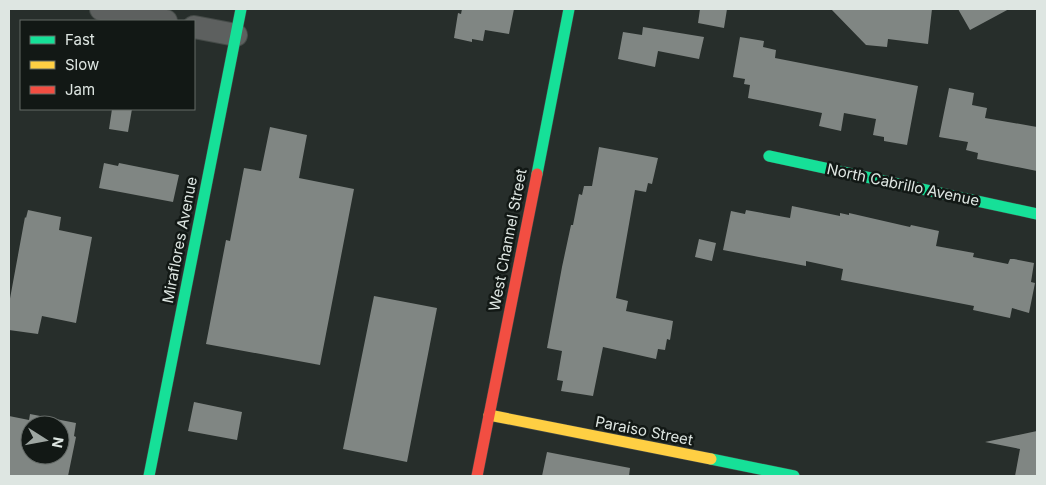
<svg xmlns="http://www.w3.org/2000/svg" width="1046" height="485" font-family="Inter,sans-serif">
  <style>
    .building { fill: #808683; fill-rule: evenodd }
    .lines { fill: none; stroke-linecap: round; stroke-linejoin: round }
    .street-casing { stroke: #454b48; stroke-width: 24 }
    .fast-casing { stroke: #454b48; stroke-width: 12 }
    .slow-casing { stroke: #454b48; stroke-width: 12 }
    .jam-casing { stroke: #454b48; stroke-width: 12 }
    .street { stroke: #5d605f; stroke-width: 22 }
    .fast { stroke: #16e098; stroke-width: 11 }
    .slow { stroke: #ffcf43; stroke-width: 11 }
    .jam { stroke: #f24e42; stroke-width: 11 }
    .labels { text-anchor: middle; stroke-width: 5; stroke-linejoin: round; paint-order: stroke }
    .street-label { font-size: 15px; fill: #dee6e2; stroke: #121815 }
  </style>
  <rect width="100%" height="100%" fill="#272e2b"/>
  <path class="building" d="M 462,9 L 514,9 L 509,34 L 485,30 L 483,41 L 472,39 L 472,42 L 454,38 L 458,13 L 461,14 Z
    M 700,9 L 727,9 L 724,28 L 698,23 Z
    M 831,9 L 932,9 L 928,44 L 888,39 L 887,47 L 866,45 Z
    M 958,9 L 1009,9 L 970,30 Z
    M 643,27 L 704,37 L 699,59 L 658,51 L 655,67 L 618,59 L 623,32 L 642,35 Z
    M 740,37 L 764,41 L 763,47 L 776,50 L 775,58 L 918,86 L 907,145 L 884,141 L 884,137 L 873,135 L 876,119 L 844,113 L 841,131 L 819,126 L 822,113 L 748,98 L 750,85 L 744,84 L 745,79 L 733,77 Z
    M 949,88 L 974,93 L 972,105 L 987,108 L 985,118 L 1037,127 L 1037,171 L 977,159 L 978,153 L 966,150 L 968,142 L 939,137 Z
    M 112,109 L 132,109 L 128,132 L 109,129 Z
    M 270,127 L 307,135 L 299,178 L 354,189 L 320,365 L 206,344 L 226,240 L 230,241 L 244,168 L 261,171 Z
    M 599,147 L 658,158 L 652,184 L 648,183 L 646,192 L 635,190 L 616,298 L 628,301 L 626,311 L 673,321 L 670,340 L 667,339 L 665,350 L 658,349 L 656,359 L 603,347 L 593,396 L 561,391 L 563,381 L 557,380 L 562,351 L 547,348 L 562,267 L 571,225 L 573,225 L 579,194 L 582,195 L 584,186 L 592,186 Z
    M 104,163 L 118,166 L 119,163 L 179,175 L 173,202 L 99,188 Z
    M 792,206 L 840,216 L 840,213 L 849,215 L 849,213 L 910,227 L 911,225 L 939,231 L 936,246 L 974,253 L 973,257 L 1008,264 L 1010,259 L 1014,259 L 1034,263 L 1031,282 L 1035,283 L 1029,313 L 1012,308 L 1010,318 L 973,310 L 974,306 L 841,280 L 843,269 L 806,261 L 806,266 L 723,250 L 731,211 L 745,214 L 746,210 L 790,218 Z
    M 28,210 L 61,217 L 59,230 L 92,237 L 76,323 L 42,316 L 38,334 L 9,330 L 9,304 L 25,217 L 26,218 Z
    M 699,239 L 716,243 L 712,261 L 695,257 Z
    M 374,296 L 437,308 L 407,462 L 343,449 Z
    M 194,402 L 242,412 L 237,440 L 188,431 Z
    M 30,414 L 76,423 L 74,436 L 76,437 L 68,476 L 9,476 L 9,416 L 29,420 ZM 30,425 L 60,425 L 60,455 L 30,455 Z
    M 1037,431 L 1037,476 L 1015,476 L 1020,449 L 985,442 Z
    M 547,452 L 630,468 L 629,476 L 542,476 Z"/>
  <g class="lines">
    <defs>
      <path id="street" d="M 101,9 L 166,21
        M 194,27 L 236,35"/>
      <path id="fast" d="M 769,156 L 1037,214
        M 537,174 L 569,9
        M 711,459 L 794,476
        M 149,476 L 241,9"/>
      <path id="slow" d="M 489,415 L 711,459"/>
      <path id="jam" d="M 477,476 L 537,174"/>
    </defs>
    <use href="#street" class="street-casing"/>
    <use href="#fast" class="fast-casing"/>
    <use href="#slow" class="slow-casing"/>
    <use href="#jam" class="jam-casing"/>
    <use href="#street" class="street"/>
    <use href="#fast" class="fast"/>
    <use href="#slow" class="slow"/>
    <use href="#jam" class="jam"/>
  </g>
  <g class="labels">
    <g class="street-label">
      <text transform="translate(903 185) rotate(12)" y="5">North Cabrillo Avenue</text>
      <text transform="translate(180 240) rotate(-79)" y="5">Miraflores Avenue</text>
      <text transform="translate(508 240) rotate(-79)" y="5">West Channel Street</text>
      <text transform="translate(644 431) rotate(11)" y="5">Paraiso Street</text>
    </g>
  </g>
  <rect width="1046" height="485" fill="none" stroke="#dee6e2" stroke-width="20"/>
  <rect x="20" y="20" width="175" height="90" fill="#121815" stroke="#646a67"/>
  <rect x="30" y="36" width="25" height="8" fill="#16e098" stroke="#646a67"/>
  <text x="65" y="45" font-size="15" fill="#dee6e2">Fast</text>
  <rect x="30" y="61" width="25" height="8" fill="#ffcf43" stroke="#646a67"/>
  <text x="65" y="70" font-size="15" fill="#dee6e2">Slow</text>
  <rect x="30" y="86" width="25" height="8" fill="#f24e42" stroke="#646a67"/>
  <text x="65" y="95" font-size="15" fill="#dee6e2">Jam</text>
  <g transform="translate(45 440) rotate(101)"><circle r="24" fill="#121815" stroke="#646a67"/>
  <path d="M0-4L9 19L0 12L-9 19Z" fill="#9ea6a2"/>
  <text y="-8" font-size="14" font-weight="bold" text-anchor="middle" fill="#dee6e2">N</text>
  </g>
</svg>
